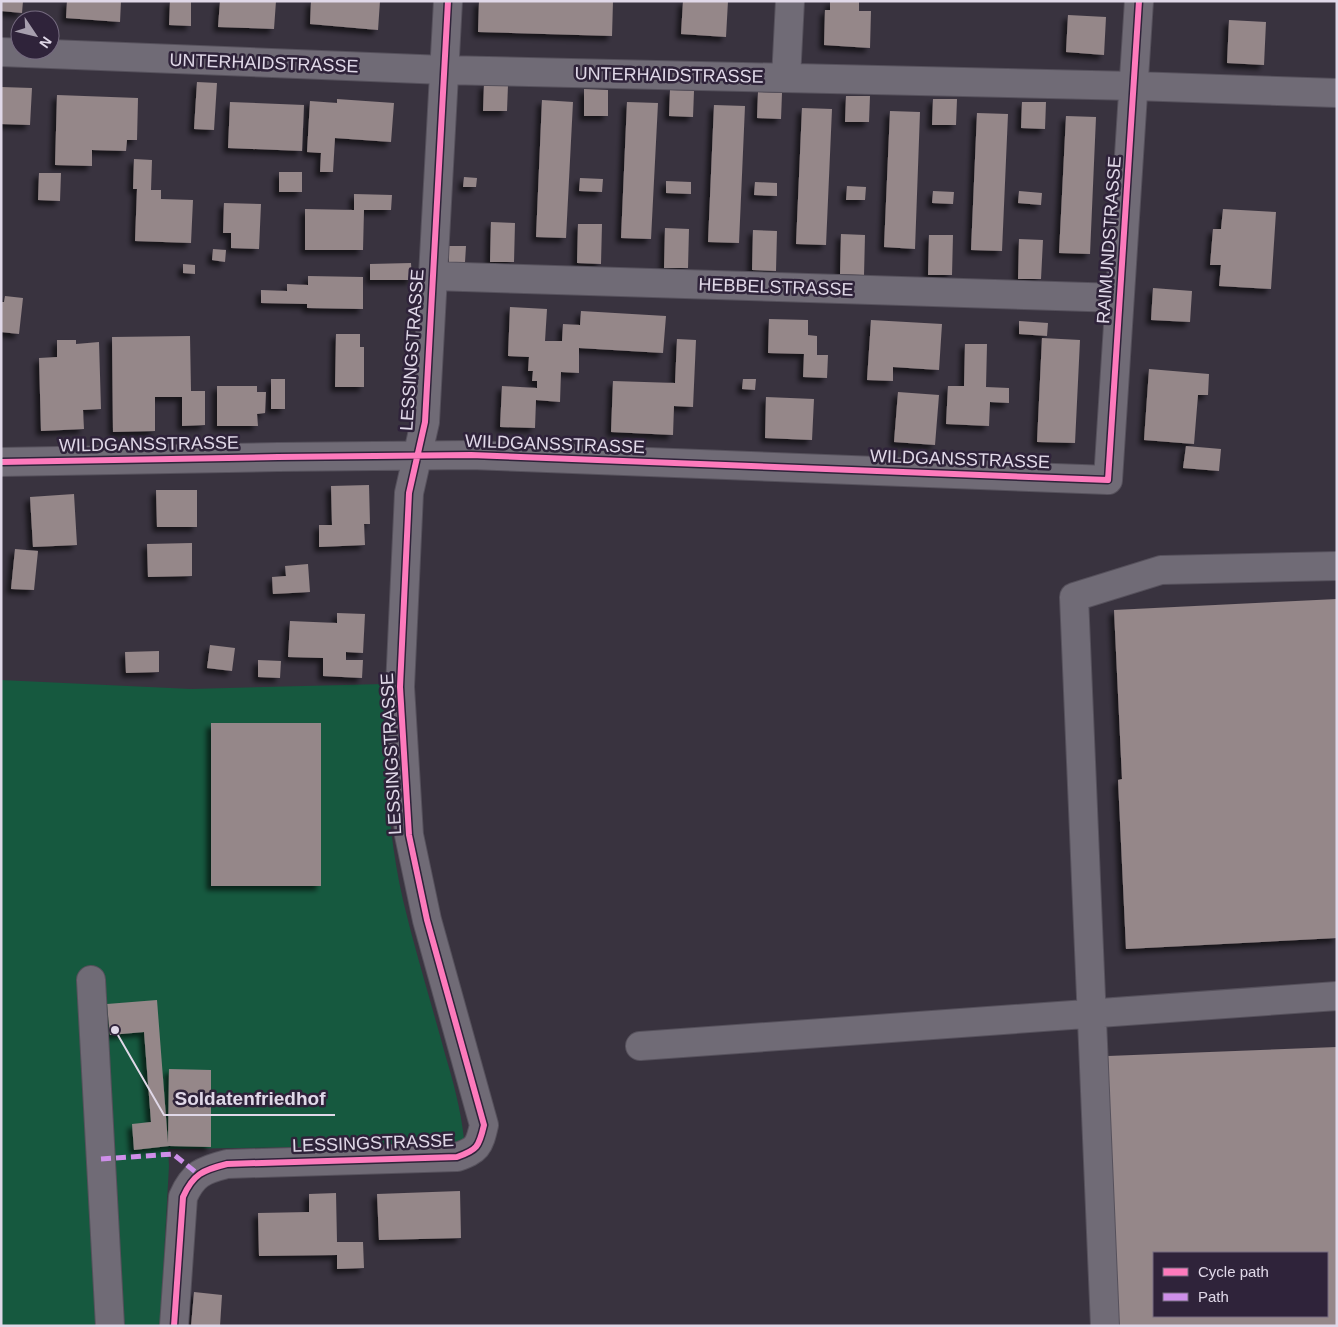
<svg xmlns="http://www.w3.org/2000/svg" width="1338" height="1327" font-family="Arial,sans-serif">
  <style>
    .green { fill: #16593f }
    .building { fill: #958789; fill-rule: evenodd; filter: url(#shadow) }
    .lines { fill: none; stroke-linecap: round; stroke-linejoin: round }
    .minor-casing { stroke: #56515c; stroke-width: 30 }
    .minor { stroke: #706b76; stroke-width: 28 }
    .quiet { stroke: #ce8fe9; stroke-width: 5; stroke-dasharray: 10 5; stroke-linecap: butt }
    .cycleway-casing { stroke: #2f233a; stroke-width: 9 }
    .cycleway { stroke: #fd7abc; stroke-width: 6 }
    .labels { text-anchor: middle; stroke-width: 5; stroke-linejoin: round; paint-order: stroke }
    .street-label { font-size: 18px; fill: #e0d8e8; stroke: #2f233a }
    .leader { fill: none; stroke: #e0d8e8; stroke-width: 2 }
    .callout-dot { fill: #e0d8e8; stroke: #2f233a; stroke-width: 2 }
    .callout-label { font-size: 19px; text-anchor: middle; font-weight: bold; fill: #e0d8e8; stroke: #2f233a; stroke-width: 5; stroke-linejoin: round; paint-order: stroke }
  </style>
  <defs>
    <filter id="shadow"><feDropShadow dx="-4.5" dy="4.5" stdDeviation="2.5" flood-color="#0009"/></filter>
  </defs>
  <rect width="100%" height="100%" fill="#39333f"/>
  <path class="green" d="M 1,680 L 191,689 L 383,684 C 384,757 387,829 403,900 C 415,951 431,1002 445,1054 C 453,1081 461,1110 464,1139 L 454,1145 L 168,1149 L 169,1166 L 160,1326 L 1,1326 Z"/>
  <path class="building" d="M 1,1 L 23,1 L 22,13 L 1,11 Z
    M 67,1 L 121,1 L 120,22 L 66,18 Z
    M 170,1 L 191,1 L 191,26 L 169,25 Z
    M 220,1 L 276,1 L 274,29 L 218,27 Z
    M 311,1 L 380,1 L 378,30 L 310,24 Z
    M 479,1 L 613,1 L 612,36 L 478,32 Z
    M 683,1 L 728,1 L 726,37 L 681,34 Z
    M 830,1 L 859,1 L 859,11 L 871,11 L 870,48 L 824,45 L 825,10 L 830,10 Z
    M 1068,15 L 1106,17 L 1104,55 L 1066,52 Z
    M 1229,20 L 1266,22 L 1264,65 L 1227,63 Z
    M 197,82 L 217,83 L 214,130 L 194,129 Z
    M 484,84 L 508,85 L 507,111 L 483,111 Z
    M 1,87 L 32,88 L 30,125 L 1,124 Z
    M 584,89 L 608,90 L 608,116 L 584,116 Z
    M 670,90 L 694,91 L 693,117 L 669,116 Z
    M 758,92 L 782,93 L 781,119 L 757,118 Z
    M 57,95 L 138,98 L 137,140 L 127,140 L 126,151 L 92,150 L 92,166 L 55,165 Z
    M 846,96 L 870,96 L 869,122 L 845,122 Z
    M 337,99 L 394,103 L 391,142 L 335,138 L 333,172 L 320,172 L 321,153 L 307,152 L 310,101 L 337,103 Z
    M 933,99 L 957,99 L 956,125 L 932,125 Z
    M 542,100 L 573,102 L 566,238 L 536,237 Z
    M 230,102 L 304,105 L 302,151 L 228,148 Z
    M 627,102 L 658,103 L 651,239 L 621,238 Z
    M 1022,102 L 1046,102 L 1045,129 L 1021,128 Z
    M 714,105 L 745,106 L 739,243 L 708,242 Z
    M 802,108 L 832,109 L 826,245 L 796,244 Z
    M 890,111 L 920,112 L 915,249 L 884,247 Z
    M 977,113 L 1008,114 L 1002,251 L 971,250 Z
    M 1066,116 L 1096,117 L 1090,254 L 1059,253 Z
    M 134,159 L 152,160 L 151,190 L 161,190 L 161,199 L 193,200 L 191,243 L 135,241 L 137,189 L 133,189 Z
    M 279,172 L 302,172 L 302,192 L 279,192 Z
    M 39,173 L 61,173 L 60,201 L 38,200 Z
    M 464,177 L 477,178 L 476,187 L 463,187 Z
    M 580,178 L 603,179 L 602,192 L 579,191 Z
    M 666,181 L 691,182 L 691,194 L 666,193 Z
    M 755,182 L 777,183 L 777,196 L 754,195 Z
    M 847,186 L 866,187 L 865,200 L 846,200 Z
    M 933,191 L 954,192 L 953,204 L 932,203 Z
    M 1019,191 L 1042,193 L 1041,205 L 1018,203 Z
    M 354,194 L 392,195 L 391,210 L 364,210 L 363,250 L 305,250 L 305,209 L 354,210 Z
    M 224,203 L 261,204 L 259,249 L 231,248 L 231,233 L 223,233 Z
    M 1223,209 L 1276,212 L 1271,289 L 1219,286 L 1221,265 L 1210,265 L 1213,229 L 1221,229 Z
    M 491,222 L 515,223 L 514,262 L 490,262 Z
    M 578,224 L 602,224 L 601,264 L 577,263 Z
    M 665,228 L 689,229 L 688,268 L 664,268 Z
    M 753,230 L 777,231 L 776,271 L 752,270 Z
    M 841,234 L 865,235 L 864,275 L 840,274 Z
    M 929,235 L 953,235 L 952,275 L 928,275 Z
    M 1019,239 L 1043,240 L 1041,279 L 1018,279 Z
    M 449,246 L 466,246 L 465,262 L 449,262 Z
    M 213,249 L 226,250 L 225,262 L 212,260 Z
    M 411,263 L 412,280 L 370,280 L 370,264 Z
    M 183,264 L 195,265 L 195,274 L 183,273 Z
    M 308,276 L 363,277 L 363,309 L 307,308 L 307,304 L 261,303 L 261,290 L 287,291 L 287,284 L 308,285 Z
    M 1153,288 L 1192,291 L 1190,322 L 1151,320 Z
    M 5,296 L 23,298 L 19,334 L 1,332 L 1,302 L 4,302 Z
    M 510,307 L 547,309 L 545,341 L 562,341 L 563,324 L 580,325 L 581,311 L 666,316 L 663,353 L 579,348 L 579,373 L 561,372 L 560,402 L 536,400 L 535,428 L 500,427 L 502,386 L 537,388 L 537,381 L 532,381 L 533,371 L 528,371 L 529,357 L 508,356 Z
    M 769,319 L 808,320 L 808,335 L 817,336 L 817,355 L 828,355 L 827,378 L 803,377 L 804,354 L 768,353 Z
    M 871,320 L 942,324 L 939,370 L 893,367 L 893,381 L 867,380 Z
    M 1019,321 L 1048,323 L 1047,336 L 1019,334 Z
    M 336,334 L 360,334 L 360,347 L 364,347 L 364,387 L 335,387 Z
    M 190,336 L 191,391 L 205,391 L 205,425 L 182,426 L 182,397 L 155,397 L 155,431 L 113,432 L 112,337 Z
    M 1042,338 L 1080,340 L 1075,443 L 1037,442 Z
    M 677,339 L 696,340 L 693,407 L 674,406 L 673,435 L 611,432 L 613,381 L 675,383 Z
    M 57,340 L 76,340 L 76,344 L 99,342 L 101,409 L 83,410 L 84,429 L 41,431 L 39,358 L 57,357 Z
    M 965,344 L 987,344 L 986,387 L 1009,388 L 1009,403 L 990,402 L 989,426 L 946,424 L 948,386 L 964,386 Z
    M 1149,369 L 1209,374 L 1208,395 L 1198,395 L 1194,444 L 1144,440 Z
    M 271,379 L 285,379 L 285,409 L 271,409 Z
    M 743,379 L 756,379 L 755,390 L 742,389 Z
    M 217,386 L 257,386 L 257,392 L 266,392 L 265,413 L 257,414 L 258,426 L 217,426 Z
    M 898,392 L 939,395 L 935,445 L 894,442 Z
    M 766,397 L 814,399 L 812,440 L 765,438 Z
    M 1186,446 L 1221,449 L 1219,471 L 1183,468 Z
    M 369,485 L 370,524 L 364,524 L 365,545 L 319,547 L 319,525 L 332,525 L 331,486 Z
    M 156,490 L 197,490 L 197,527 L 157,527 Z
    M 74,494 L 77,545 L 33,547 L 30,497 Z
    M 192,543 L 192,576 L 148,577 L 147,544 Z
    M 15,549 L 38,551 L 34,590 L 11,589 Z
    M 308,564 L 310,592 L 273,594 L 272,577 L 286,576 L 285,566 Z
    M 1337,599 L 1337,938 L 1126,949 L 1118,780 L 1122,779 L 1114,610 Z
    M 337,613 L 365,614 L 363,653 L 346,652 L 346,660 L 363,660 L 362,678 L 323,676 L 323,658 L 288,657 L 290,621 L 337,623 Z
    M 210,645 L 235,648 L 232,671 L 207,668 Z
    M 159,651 L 159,672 L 126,673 L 125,652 Z
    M 258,660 L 281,661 L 280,678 L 258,677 Z
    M 211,723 L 321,723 L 321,886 L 211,886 Z
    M 157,1000 L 168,1143 L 169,1069 L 211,1070 L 211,1147 L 169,1146 L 134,1150 L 132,1124 L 151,1122 L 144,1032 L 110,1035 L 107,1004 Z
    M 1337,1047 L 1337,1326 L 1117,1326 L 1108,1056 ZM 1154,1253 L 1327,1253 L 1327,1316 L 1154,1316 Z
    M 460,1191 L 461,1238 L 379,1240 L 377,1194 Z
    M 336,1193 L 337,1242 L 363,1242 L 364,1268 L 337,1269 L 337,1255 L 259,1256 L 258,1213 L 309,1212 L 309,1194 Z
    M 194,1292 L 222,1295 L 220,1326 L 191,1326 Z"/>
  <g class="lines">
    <defs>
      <path id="minor" d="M 1,52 L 444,70 L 1134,86 L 1337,93
        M 786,78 L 790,1
        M 433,276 L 1119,298
        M 1,462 L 278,457 L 471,455 L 1108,480 L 1139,1
        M 91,980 L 110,1326
        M 640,1046 L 1337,996
        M 174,1326 L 183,1197 C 193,1174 203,1170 227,1164 L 457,1157 C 477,1150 479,1147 484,1125 L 427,920 L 409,835 L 400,687 L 409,493 L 425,422 L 448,1
        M 1105,1326 L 1074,597 L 1161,570 L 1337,566"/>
    </defs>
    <use href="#minor" class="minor-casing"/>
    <use href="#minor" class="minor"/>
    <path class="quiet" d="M 101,1159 L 173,1154 L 198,1174"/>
    <defs>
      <path id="cycleway" d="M 1,462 L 278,457 L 471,455 L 1108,480 L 1139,1
        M 174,1326 L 183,1197 C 193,1174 203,1170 227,1164 L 457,1157 C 477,1150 479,1147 484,1125 L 427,920 L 409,835 L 400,687 L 409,493 L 425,422 L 448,1"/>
    </defs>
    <use href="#cycleway" class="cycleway-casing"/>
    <use href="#cycleway" class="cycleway"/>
  </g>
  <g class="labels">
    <g class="street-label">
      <text transform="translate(264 63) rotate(2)" y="6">UNTERHAIDSTRASSE</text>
      <text transform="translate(669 75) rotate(1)" y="6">UNTERHAIDSTRASSE</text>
      <text transform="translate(1109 240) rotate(-86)" y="6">RAIMUNDSTRASSE</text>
      <text transform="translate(776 287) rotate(2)" y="6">HEBBELSTRASSE</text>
      <text transform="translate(412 350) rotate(-86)" y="6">LESSINGSTRASSE</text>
      <text transform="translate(149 444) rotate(-1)" y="6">WILDGANSSTRASSE</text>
      <text transform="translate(555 444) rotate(2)" y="6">WILDGANSSTRASSE</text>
      <text transform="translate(960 459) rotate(2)" y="6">WILDGANSSTRASSE</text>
      <text transform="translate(391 754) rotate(-93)" y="6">LESSINGSTRASSE</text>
      <text transform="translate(373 1143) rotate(-2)" y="6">LESSINGSTRASSE</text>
    </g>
  </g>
  <path class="leader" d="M115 1030L164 1115H335"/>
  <circle class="callout-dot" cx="115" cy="1030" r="5"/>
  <g class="callout-label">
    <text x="250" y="1105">Soldatenfriedhof</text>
  </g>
  <rect width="1338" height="1327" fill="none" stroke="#e0d8e8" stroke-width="5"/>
  <rect x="1153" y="1252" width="175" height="65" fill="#2f233a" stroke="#766b80"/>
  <rect x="1163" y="1268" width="25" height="8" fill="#fd7abc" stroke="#766b80"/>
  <text x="1198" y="1277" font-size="15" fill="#e0d8e8">Cycle path</text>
  <rect x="1163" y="1293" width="25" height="8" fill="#ce8fe9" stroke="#766b80"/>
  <text x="1198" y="1302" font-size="15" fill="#e0d8e8">Path</text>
  <g transform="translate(35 35) rotate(125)"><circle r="24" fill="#2f233a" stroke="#766b80"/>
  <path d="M0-4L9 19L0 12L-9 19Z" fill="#a69ead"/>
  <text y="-8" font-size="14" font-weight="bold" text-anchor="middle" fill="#e0d8e8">N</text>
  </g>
</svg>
